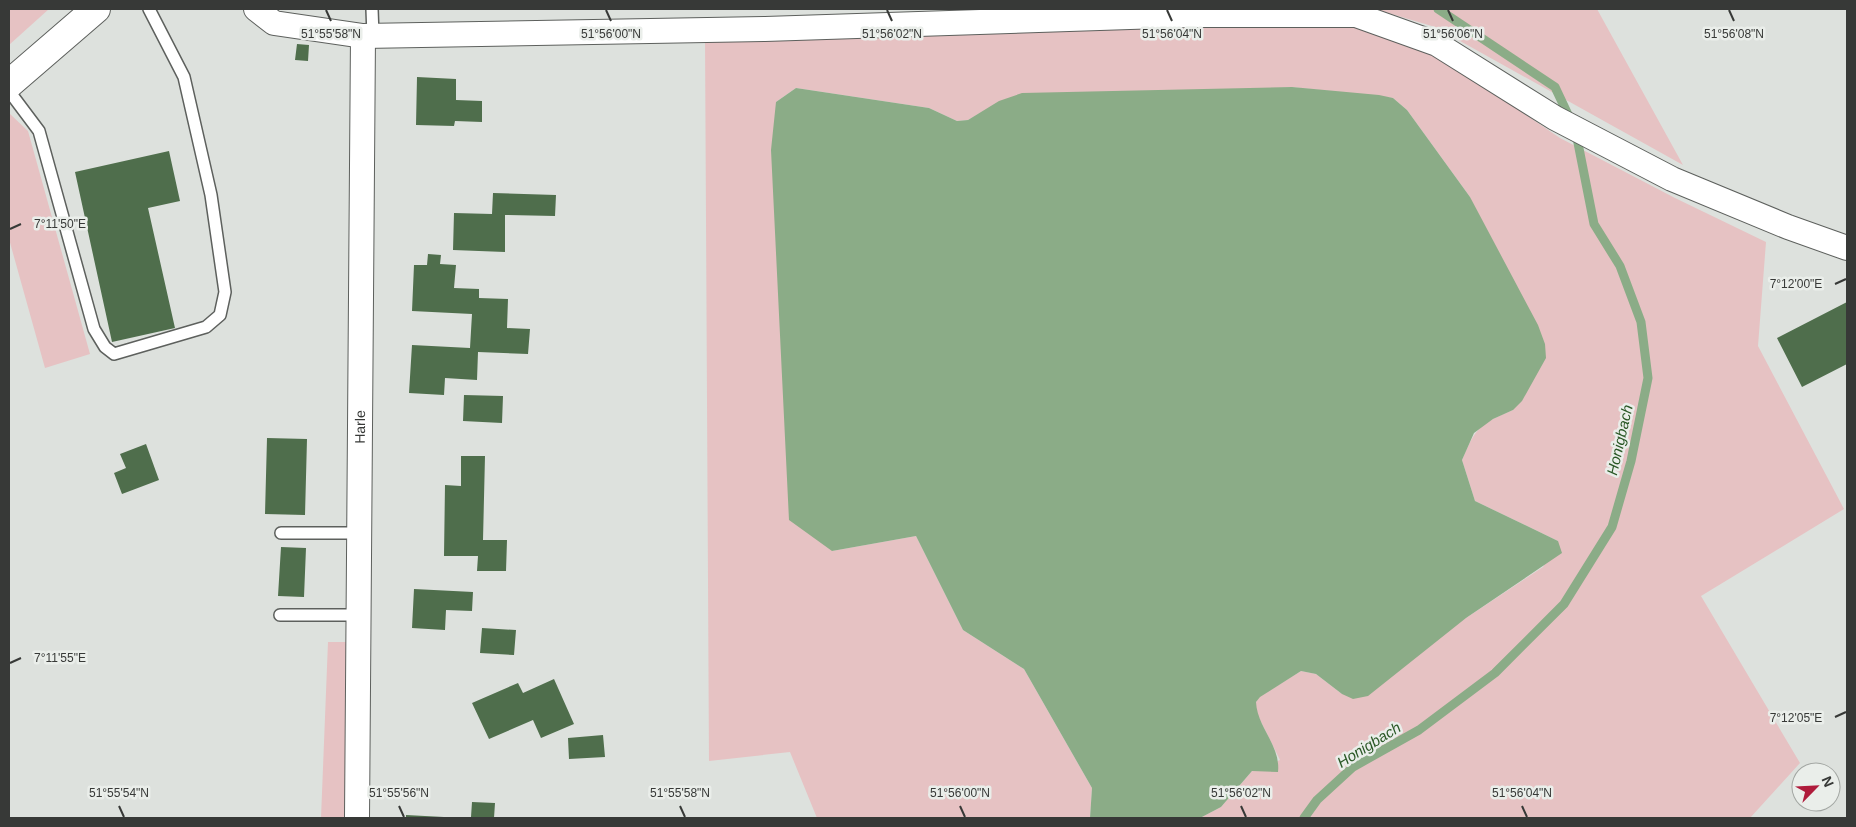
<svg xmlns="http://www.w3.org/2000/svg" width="1856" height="827" font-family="Helvetica,sans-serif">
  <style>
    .green { fill: #e6c2c3 }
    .water { fill: #8bac87 }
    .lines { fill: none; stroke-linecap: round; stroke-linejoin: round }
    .stream { stroke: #8bac87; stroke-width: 9 }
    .building { fill: #4f6e4c }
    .service-casing { stroke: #5d605d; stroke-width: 14 }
    .minor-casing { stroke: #5d605d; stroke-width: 26 }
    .tertiary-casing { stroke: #5d605d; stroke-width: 30 }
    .service { stroke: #fff; stroke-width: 11 }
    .minor { stroke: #fff; stroke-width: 24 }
    .tertiary { stroke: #fff; stroke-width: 28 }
    .ticks { fill: none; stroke: #373937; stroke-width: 2 }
    .labels { text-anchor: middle; stroke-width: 5; stroke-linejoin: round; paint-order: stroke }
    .street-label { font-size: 14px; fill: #373937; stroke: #eaeeea }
    .water-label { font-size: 15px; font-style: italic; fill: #2a5826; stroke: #eaeeea }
    .ticks-label { font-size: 12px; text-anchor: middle; fill: #373937; stroke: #eaeeea; stroke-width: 5; stroke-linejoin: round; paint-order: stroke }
  </style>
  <rect width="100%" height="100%" fill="#dde1dd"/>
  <path class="green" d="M 9,9 L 49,9 L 9,45 Z
    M 1375,9 L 1597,9 L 1683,165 L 1435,27 Z
    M 1347,22 L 1434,52 L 1560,138 L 1675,198 L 1766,242 L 1758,346 L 1844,509 L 1701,596 L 1800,763 L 1750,818 L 1200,818 L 1221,807 L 1252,771 L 1280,760 L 1256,712 L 1256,702 L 1259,697 L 1301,671 L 1316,674 L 1342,694 L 1466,618 L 1543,567 L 1558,541 L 1475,501 L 1462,460 C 1476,427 1480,424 1513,410 L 1470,197 L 1407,110 L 1393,98 L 1292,87 L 980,113 L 968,120 L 957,121 L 929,108 L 796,88 L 776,102 L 832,551 L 916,536 L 963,630 L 1024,669 L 1092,788 L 1090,818 L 817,818 L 790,752 L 709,761 L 705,38 Z
    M 9,113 L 28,131 L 90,354 L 45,368 L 9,239 Z
    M 328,642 L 346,642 L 345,818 L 321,818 Z"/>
  <path class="water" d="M 1292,87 L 1379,95 L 1393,98 L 1407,110 L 1470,197 L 1538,325 L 1545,344 L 1546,358 L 1522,401 L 1513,410 L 1493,419 L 1474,433 L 1462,460 L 1475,501 L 1558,541 L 1562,553 L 1466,618 L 1368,696 L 1353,699 L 1342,694 L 1316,674 L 1301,671 L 1260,697 L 1256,702 C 1257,727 1281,746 1278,772 L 1252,771 L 1221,807 L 1200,818 L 1090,818 L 1092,788 L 1024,669 L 963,630 L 916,536 L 832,551 L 789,520 L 771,150 L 776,102 L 796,88 L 929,108 L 957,121 L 968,120 L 999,101 L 1022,93 Z"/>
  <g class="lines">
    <path class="stream" d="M 1438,9 L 1555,87 L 1571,121
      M 1304,818 L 1317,800 L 1353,767 L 1419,730 L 1495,673 L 1564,604 L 1612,527 L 1631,461 L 1648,378 L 1641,322 L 1620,266 L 1594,224 L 1576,133"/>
  </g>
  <path class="building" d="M 297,44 L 309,45 L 308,61 L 295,60 Z
    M 417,77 L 456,79 L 456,100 L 482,101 L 482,122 L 455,121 L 454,126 L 416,125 Z
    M 169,151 L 180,201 L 148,208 L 175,328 L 112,342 L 75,172 Z
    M 493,193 L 556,195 L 555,216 L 505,215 L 505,252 L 453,250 L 454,213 L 492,214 Z
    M 428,254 L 441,255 L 440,264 L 456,265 L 454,288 L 479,289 L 479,298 L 508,299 L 507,328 L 530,329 L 528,354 L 478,352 L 477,380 L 445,378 L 444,395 L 409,393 L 412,345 L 470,348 L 472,314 L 412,311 L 414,265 L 427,265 Z
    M 1847,302 L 1847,364 L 1802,387 L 1777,338 Z
    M 464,395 L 503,396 L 502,423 L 463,421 Z
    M 267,438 L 307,439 L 305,515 L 265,514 Z
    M 146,444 L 159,480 L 122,494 L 114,473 L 126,468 L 120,454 Z
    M 461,456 L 485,456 L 483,540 L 507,540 L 506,571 L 477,571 L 478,556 L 444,556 L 445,485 L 461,486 Z
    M 281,547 L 306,548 L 304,597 L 278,596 Z
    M 414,589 L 473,592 L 472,611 L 446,610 L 445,630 L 412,628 Z
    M 482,628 L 516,630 L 514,655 L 480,653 Z
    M 554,679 L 574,724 L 541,738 L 533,720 L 489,739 L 472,703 L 518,683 L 523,693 Z
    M 603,735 L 605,757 L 569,759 L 568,738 Z
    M 472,802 L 495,803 L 494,818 L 471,817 Z
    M 406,815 L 444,817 L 444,818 L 406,818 Z"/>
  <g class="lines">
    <defs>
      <path id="service" d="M 372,9 L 373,36
        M 9,91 L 39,131 L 94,329 L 105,347 L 114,354 L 206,327 L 220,315 L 225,292 L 211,195 L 184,77 L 149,9
        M 281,533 L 360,533
        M 280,615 L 359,615"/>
      <g id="minor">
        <path d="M 256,9 L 274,23 L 363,36 L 765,29 L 1191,15 L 1356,15 L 1437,44 L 1555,118 L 1672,179 L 1788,227 L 1847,248"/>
        <path id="s1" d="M 357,818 L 363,36"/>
      </g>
      <path id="tertiary" d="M 9,84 L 96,9"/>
    </defs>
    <use href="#service" class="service-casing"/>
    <use href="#minor" class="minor-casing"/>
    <use href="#tertiary" class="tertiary-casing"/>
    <use href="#service" class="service"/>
    <use href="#minor" class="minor"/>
    <use href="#tertiary" class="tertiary"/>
  </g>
  <path class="ticks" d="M 326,10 L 331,21M 606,10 L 611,21M 887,10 L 892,21M 1167,10 L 1172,21M 1448,10 L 1453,21M 1729,10 L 1734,21M 10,229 L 21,224M 1835,284 L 1846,279M 10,663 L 21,658M 1835,717 L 1846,712M 119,806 L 124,817M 399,806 L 404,817M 680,806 L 685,817M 960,806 L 965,817M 1241,806 L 1246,817M 1522,806 L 1527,817"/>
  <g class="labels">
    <g class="street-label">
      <text dy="5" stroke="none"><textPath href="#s1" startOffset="391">Harle</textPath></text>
    </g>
    <g class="water-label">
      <text transform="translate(1620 440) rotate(-77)" y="5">Honigbach</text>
      <text transform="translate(1369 745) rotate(-32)" y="5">Honigbach</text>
    </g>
  </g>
  <g class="ticks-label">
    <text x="331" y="38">51°55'58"N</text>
    <text x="611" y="38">51°56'00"N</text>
    <text x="892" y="38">51°56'02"N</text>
    <text x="1172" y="38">51°56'04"N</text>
    <text x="1453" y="38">51°56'06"N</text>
    <text x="1734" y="38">51°56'08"N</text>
    <text x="60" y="228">7°11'50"E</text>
    <text x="1796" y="288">7°12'00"E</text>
    <text x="60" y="662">7°11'55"E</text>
    <text x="1796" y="722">7°12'05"E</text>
    <text x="119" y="797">51°55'54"N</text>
    <text x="399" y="797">51°55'56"N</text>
    <text x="680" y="797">51°55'58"N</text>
    <text x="960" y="797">51°56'00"N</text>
    <text x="1241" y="797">51°56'02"N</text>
    <text x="1522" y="797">51°56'04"N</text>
  </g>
  <rect width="1856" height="827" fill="none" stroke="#373937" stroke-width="20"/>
  <g transform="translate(1816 787) rotate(66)"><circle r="24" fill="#eaeeea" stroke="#a2a6a2"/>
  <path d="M0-4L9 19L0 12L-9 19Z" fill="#af1b3b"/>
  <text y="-8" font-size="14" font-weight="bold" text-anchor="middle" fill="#373937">N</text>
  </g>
</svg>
